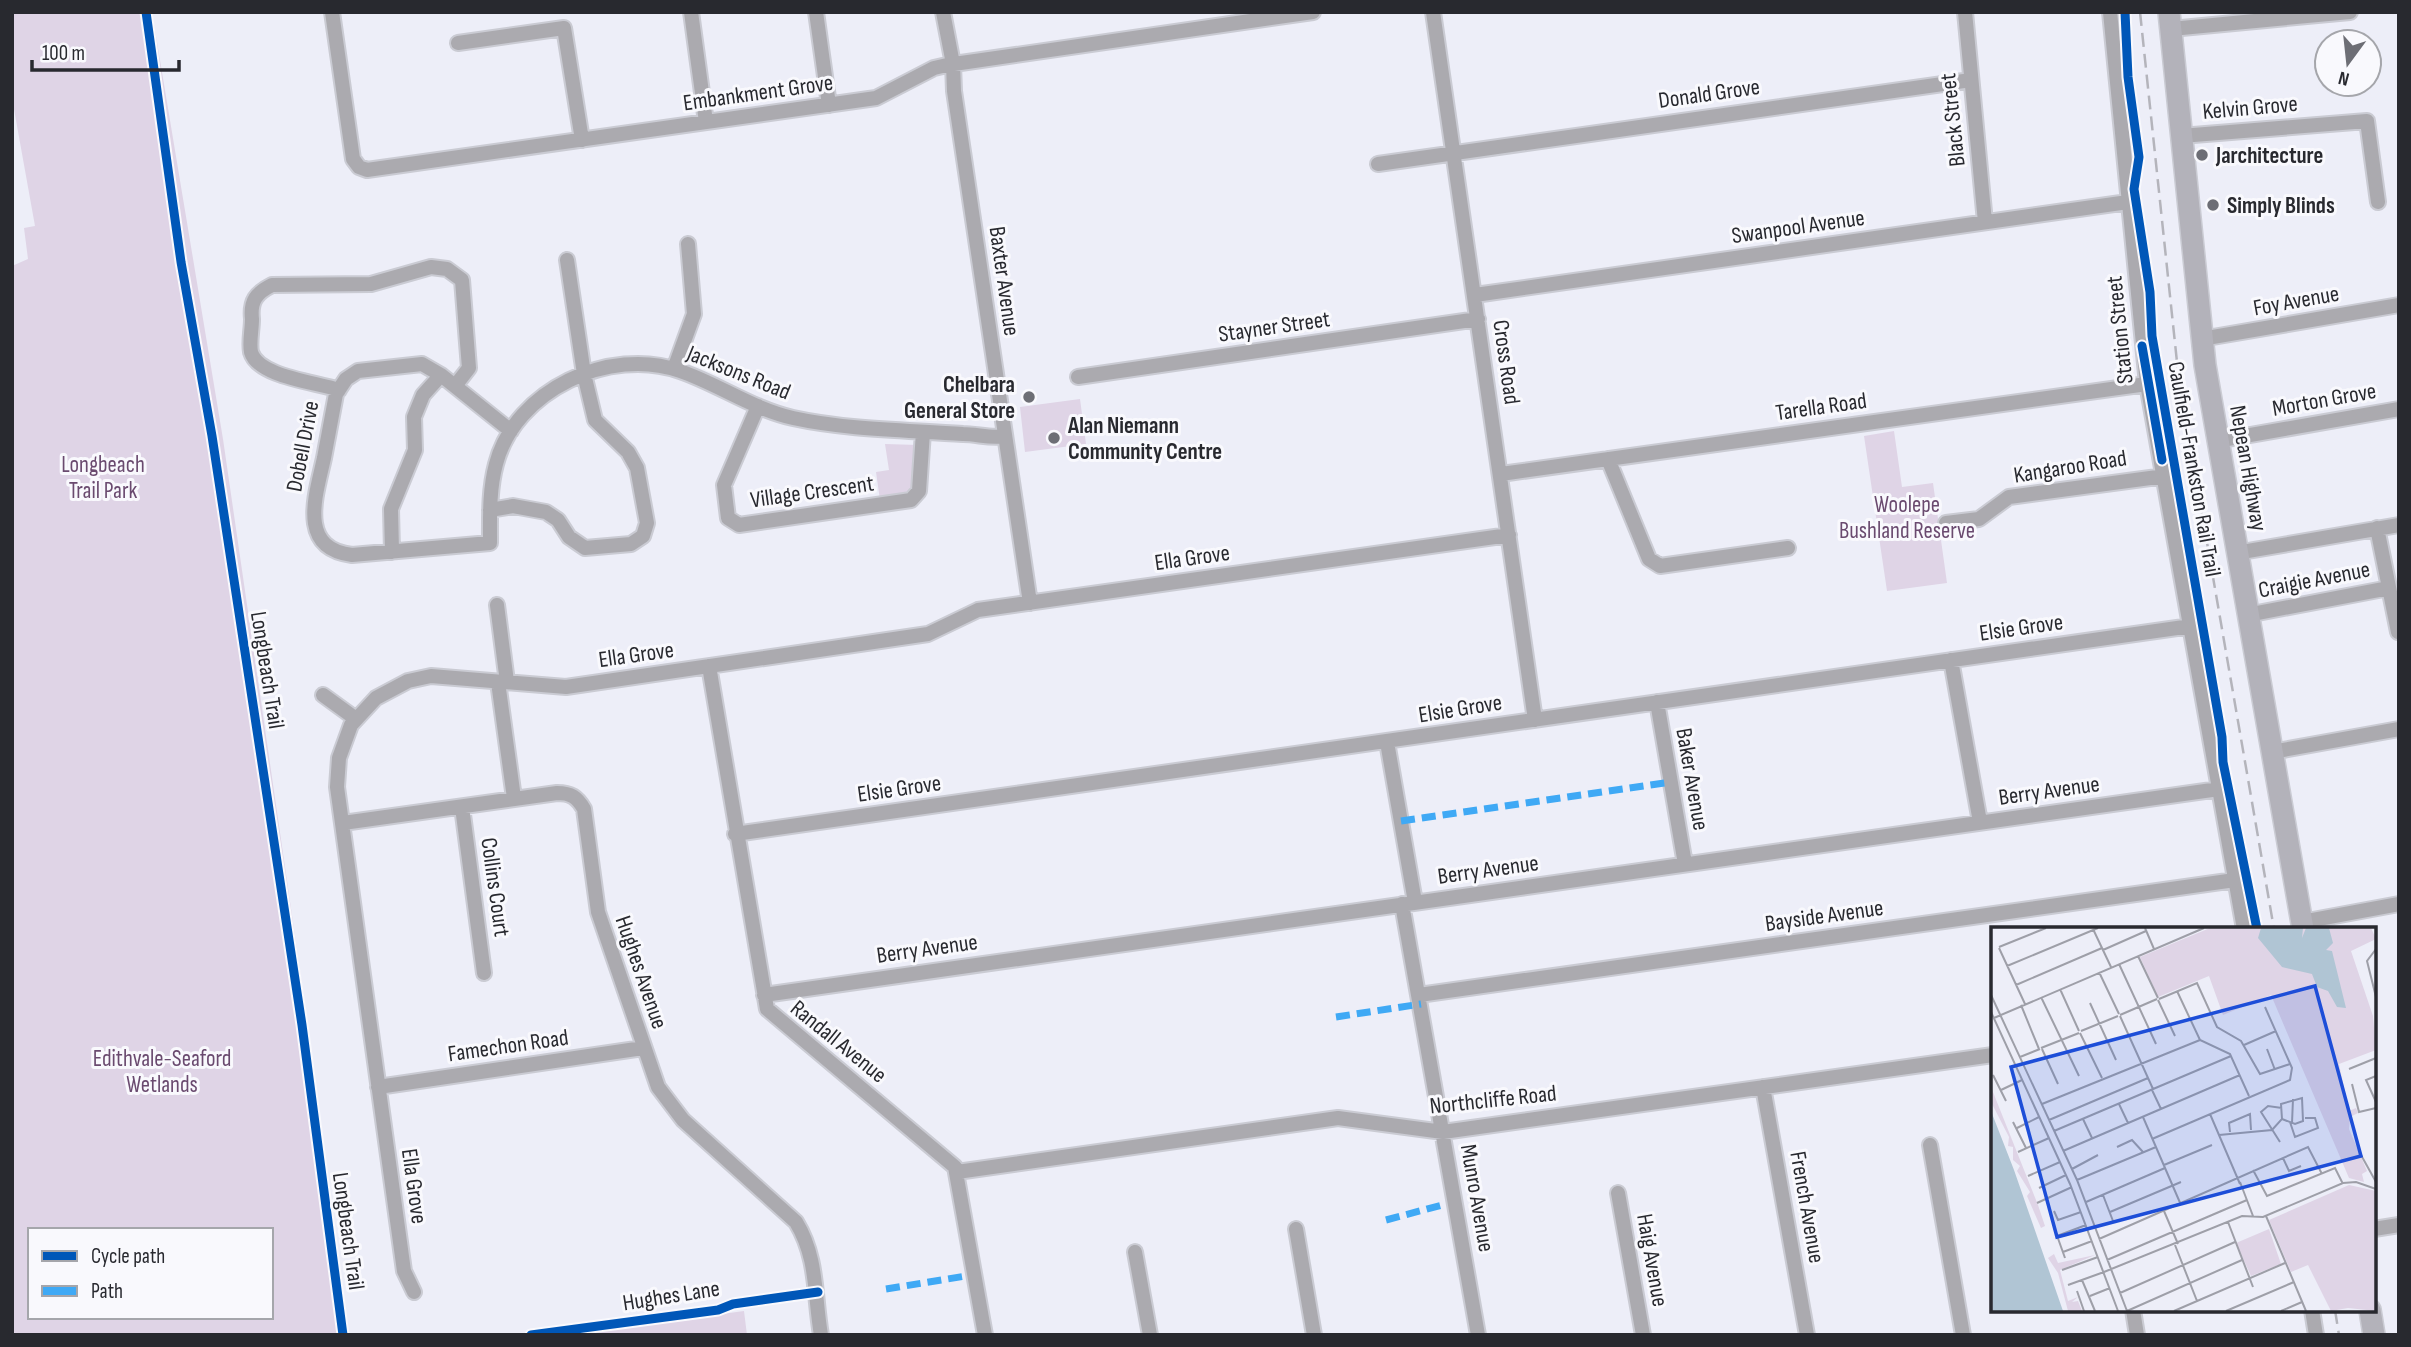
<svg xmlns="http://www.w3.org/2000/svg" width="2411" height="1347" font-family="'Sofia Sans Condensed',sans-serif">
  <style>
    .green { fill: #dfd4e6; fill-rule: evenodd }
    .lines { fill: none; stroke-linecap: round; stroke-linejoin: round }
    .minor-casing { stroke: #cacbd3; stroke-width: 18 }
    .highway-casing { stroke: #cacbd3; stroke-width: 24 }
    .minor { stroke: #abaaaf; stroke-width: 14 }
    .highway { stroke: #b3b2ba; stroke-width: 21 }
    .rail { stroke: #b4b4bb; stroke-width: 2.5; stroke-dasharray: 14 7; stroke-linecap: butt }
    .quiet { stroke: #3fa9f5; stroke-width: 7; stroke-dasharray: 14 7; stroke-linecap: butt }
    .cycleway-casing { stroke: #f9f9fd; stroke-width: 13 }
    .cycleway { stroke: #0057b8; stroke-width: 9 }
    .poi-dot { fill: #6d6e75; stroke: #f9f9fd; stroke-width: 2.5 }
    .labels { text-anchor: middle; stroke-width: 6; stroke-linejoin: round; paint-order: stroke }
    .street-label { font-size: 23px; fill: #28292f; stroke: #f9f9fd }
    .poi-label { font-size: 23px; font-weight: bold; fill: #28292f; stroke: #f9f9fd; text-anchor: start }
    .park-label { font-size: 23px; fill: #6a4a6f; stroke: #f9f9fd }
    .inset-road { fill: none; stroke: #9e9fa8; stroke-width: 2 }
    .view { fill: #1d4ed8; fill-opacity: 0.15; stroke: #1d4ed8; stroke-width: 3.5 }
    .inset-edge { fill: none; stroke: #28292f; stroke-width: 3.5 }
  </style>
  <rect width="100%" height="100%" fill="#edeef8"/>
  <path class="green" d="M 14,12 L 152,12 L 223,439 L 305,1005 L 343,1335 L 12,1335 L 12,266 L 28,259 L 24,228 L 35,226 L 12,98 ZM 30,1230 L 271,1230 L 271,1317 L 30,1317 Z
    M 1080,399 L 1086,444 L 1025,452 L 1020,407 Z
    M 1894,431 L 1902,487 L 1933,483 L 1947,583 L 1887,591 L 1864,436 Z
    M 885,444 L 918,445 L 914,487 L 903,497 L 880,500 L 876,472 L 889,470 Z
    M 744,1311 L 747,1335 L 569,1335 Z"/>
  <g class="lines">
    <defs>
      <path id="minor" d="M 332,12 L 353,159 L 359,167 L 367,170 L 876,98 L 934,68 L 947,65 L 1313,12
        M 691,12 L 706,122
        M 816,12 L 829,105
        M 943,12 L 953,64 L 954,91 L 1030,603
        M 1433,12 L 1535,720
        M 1965,12 L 1985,222
        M 2110,12 L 2147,384 L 2244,929
        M 2171,29 L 2350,12
        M 458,43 L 564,28 L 582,140
        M 2181,136 L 2367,121 L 2378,202
        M 1378,164 L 1971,80
        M 1475,295 L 2128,202
        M 2201,339 L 2399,305
        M 674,369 L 694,314 L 688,244
        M 1078,377 L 1478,319
        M 339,390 C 316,382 258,377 251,352 C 249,342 252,330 252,319 C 250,301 256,293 272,285 L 371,284 L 431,267 L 447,269 L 462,280 L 469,368 L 455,386
        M 758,406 L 724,485 L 728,518 L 739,525 L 911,500 L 919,491 L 923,432
        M 511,431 L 441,375 L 422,364 L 358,371 L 346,379 L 336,394 C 332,416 328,437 324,458 C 316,495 297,548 352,555 L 490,543 C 490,517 489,490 496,464 C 515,390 610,346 680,371 C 718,384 753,409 793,418 C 848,430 908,430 963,434 C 977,434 992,439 1005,436
        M 2216,441 L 2399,409
        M 1608,459 L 1649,559 L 1660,566 L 1788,548
        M 1501,474 L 2147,384
        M 490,510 L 513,506 L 546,512 L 558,520 L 569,537 L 585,548 L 631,544 L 643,536 L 647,523 L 637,468 L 628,452 L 595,420 L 584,374 L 567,260
        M 1946,523 L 1979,519 L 2009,497 L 2165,476
        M 2377,528 L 2398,632
        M 392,552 L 391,509 L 415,450 L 414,417 L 423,395 L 441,375
        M 2236,553 L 2399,525
        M 497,605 L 507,682
        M 2247,615 L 2389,588
        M 1951,660 L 1980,822
        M 709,666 L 767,1009 L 955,1167 L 985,1335
        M 498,682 L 514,798
        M 323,695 L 356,719
        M 1657,702 L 1685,864
        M 1387,742 L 1415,902
        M 2272,752 L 2399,729
        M 462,807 L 484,973
        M 343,823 L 557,793 C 571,793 577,797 584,809 L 598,912 L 658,1087 L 683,1120 L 796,1222 C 818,1258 814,1295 821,1335
        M 735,834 L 2191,626
        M 1402,904 L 1478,1335
        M 2302,922 L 2399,904
        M 764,995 L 2219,789
        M 1419,995 L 2235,880
        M 378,1087 L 643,1048
        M 1763,1087 L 1807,1335
        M 1930,1145 L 1963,1335
        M 957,1172 L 1338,1118 L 1443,1132 L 1993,1055
        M 1618,1193 L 1643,1335
        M 1296,1229 L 1314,1335
        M 2374,1229 L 2399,1225
        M 1135,1252 L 1150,1335
        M 414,1292 L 404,1271 L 337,787 L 339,758 L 351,725 L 376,698 L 408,681 L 431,676 L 566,687 L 928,634 L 978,610 L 1509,535
        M 2133,1310 L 2137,1335
        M 2312,1310 L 2316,1335"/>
      <path id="highway" d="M 2169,12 L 2205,365 L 2303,929
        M 2370,1310 L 2374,1335"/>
    </defs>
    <use href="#minor" class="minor-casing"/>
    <use href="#highway" class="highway-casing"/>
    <use href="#minor" class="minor"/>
    <use href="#highway" class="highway"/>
    <path class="rail" d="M 2140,12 L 2179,381 L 2274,929
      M 2335,1310 L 2339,1335"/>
    <path class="quiet" d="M 1401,821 L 1671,782
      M 1336,1017 L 1421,1004
      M 1386,1220 L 1446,1204
      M 886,1289 L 966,1276"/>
    <defs>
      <path id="cycleway" d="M 146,12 L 181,262 L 212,436 L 302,1025 L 343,1335
        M 2125,12 L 2128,77 L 2139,157 L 2134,189 L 2150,292 L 2152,336 L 2222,737 L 2223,762 L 2257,929
        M 2142,346 L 2162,460
        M 531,1335 L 718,1310 L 733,1304 L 818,1292"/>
    </defs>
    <use href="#cycleway" class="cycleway-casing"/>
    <use href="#cycleway" class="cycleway"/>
  </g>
  <g class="poi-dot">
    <circle cx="2202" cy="155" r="7"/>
    <circle cx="2213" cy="205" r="7"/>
    <circle cx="1029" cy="397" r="7"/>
    <circle cx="1054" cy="438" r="7"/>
  </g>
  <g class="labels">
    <g class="street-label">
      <text transform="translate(758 92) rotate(-8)" y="8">Embankment Grove</text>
      <text transform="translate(1709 93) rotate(-8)" y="8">Donald Grove</text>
      <text transform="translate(2250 107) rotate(-5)" y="8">Kelvin Grove</text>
      <text transform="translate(1952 120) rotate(-96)" y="8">Black Street</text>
      <text transform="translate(1798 226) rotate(-8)" y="8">Swanpool Avenue</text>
      <text transform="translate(1005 281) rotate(82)" y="8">Baxter Avenue</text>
      <text transform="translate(2296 300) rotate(-10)" y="8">Foy Avenue</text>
      <text transform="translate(1274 326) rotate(-8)" y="8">Stayner Street</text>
      <text transform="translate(2119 330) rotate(-96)" y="8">Station Street</text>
      <text transform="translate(1507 362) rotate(82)" y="8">Cross Road</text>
      <text transform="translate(739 372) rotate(22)" y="8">Jacksons Road</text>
      <text transform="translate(2324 399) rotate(-10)" y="8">Morton Grove</text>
      <text transform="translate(1821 406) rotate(-8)" y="8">Tarella Road</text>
      <text transform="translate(302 446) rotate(-79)" y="8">Dobell Drive</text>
      <text transform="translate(2070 466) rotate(-9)" y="8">Kangaroo Road</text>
      <text transform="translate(2249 468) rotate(80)" y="8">Nepean Highway</text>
      <text transform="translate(2195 469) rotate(80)" y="8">Caulfield-Frankston Rail Trail</text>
      <text transform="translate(812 491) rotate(-8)" y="8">Village Crescent</text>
      <text transform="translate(1192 557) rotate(-8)" y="8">Ella Grove</text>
      <text transform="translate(2314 579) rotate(-11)" y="8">Craigie Avenue</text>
      <text transform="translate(2021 627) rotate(-8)" y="8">Elsie Grove</text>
      <text transform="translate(636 654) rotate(-8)" y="8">Ella Grove</text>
      <text transform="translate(268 670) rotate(81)" y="8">Longbeach Trail</text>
      <text transform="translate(1460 708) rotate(-9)" y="8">Elsie Grove</text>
      <text transform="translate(1693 779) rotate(80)" y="8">Baker Avenue</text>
      <text transform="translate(899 788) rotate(-8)" y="8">Elsie Grove</text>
      <text transform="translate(2049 790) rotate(-8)" y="8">Berry Avenue</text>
      <text transform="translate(1488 869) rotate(-8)" y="8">Berry Avenue</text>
      <text transform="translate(496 887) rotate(82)" y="8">Collins Court</text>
      <text transform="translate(1824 915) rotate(-8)" y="8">Bayside Avenue</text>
      <text transform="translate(927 948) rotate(-8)" y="8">Berry Avenue</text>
      <text transform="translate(642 972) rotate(71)" y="8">Hughes Avenue</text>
      <text transform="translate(839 1041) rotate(39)" y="8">Randall Avenue</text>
      <text transform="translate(508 1045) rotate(-8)" y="8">Famechon Road</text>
      <text transform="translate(1493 1099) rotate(-6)" y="8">Northcliffe Road</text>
      <text transform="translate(415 1186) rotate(82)" y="8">Ella Grove</text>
      <text transform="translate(1478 1198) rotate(80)" y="8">Munro Avenue</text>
      <text transform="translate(1808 1207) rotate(80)" y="8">French Avenue</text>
      <text transform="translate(349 1231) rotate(82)" y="8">Longbeach Trail</text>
      <text transform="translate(1653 1260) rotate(80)" y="8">Haig Avenue</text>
      <text transform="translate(671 1295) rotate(-9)" y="8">Hughes Lane</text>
    </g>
    <g class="poi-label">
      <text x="2216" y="163">Jarchitecture</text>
      <text x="2227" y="213">Simply Blinds</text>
      <text x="1015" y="392" text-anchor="end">Chelbara<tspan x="1015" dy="26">General Store</tspan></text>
      <text x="1068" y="433">Alan Niemann<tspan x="1068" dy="26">Community Centre</tspan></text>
    </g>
    <g class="park-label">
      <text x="103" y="472">Longbeach<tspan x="103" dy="26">Trail Park</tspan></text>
      <text x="1907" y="512">Woolepe<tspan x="1907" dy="26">Bushland Reserve</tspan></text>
      <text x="162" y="1066">Edithvale-Seaford<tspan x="162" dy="26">Wetlands</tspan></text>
    </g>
  </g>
  <g transform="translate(1991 927)">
    <rect width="385" height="385" fill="#edeef8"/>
    <path d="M 219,1 L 380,1 L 385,12 L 360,24 L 382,89 L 385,123 L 348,137 L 358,184 L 365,181 L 367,186 L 359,190 L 358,202 L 376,244 L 371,247 L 373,255 L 358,251 L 280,68 L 232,88 L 218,49 L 167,70 L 149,30 ZM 0,160 L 47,278 L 54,299 L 50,301 L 36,269 L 39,265 L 26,244 L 29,239 L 22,233 L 22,220 L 17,219 L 18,210 L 0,175 ZM 358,258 L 385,264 L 385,384 L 357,381 L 340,384 L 317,338 L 300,345 L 278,293 ZM 278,302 L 290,337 L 260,349 L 245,316 ZM 63,327 L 67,336 L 104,328 L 69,343 L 77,374 L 87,370 L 81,375 L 87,374 L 91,384 L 77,384 L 67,346 L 57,331 Z" fill="#dfd4e6"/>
    <path d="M 270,1 L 312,1 L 311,11 L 315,1 L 338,1 L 342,16 L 335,23 L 341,24 L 355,81 L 346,80 L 337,64 L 326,60 L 321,47 L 291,40 L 267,11 ZM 0,184 L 23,243 L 72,384 L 0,384 Z" fill="#b0c5d4"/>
    <path class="inset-road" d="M 154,1 L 163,22M 102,2 L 120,40M 8,20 L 55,1M 8,21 L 34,77M 385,22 L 376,34 L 385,70M 112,23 L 155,4M 147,29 L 167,71M 128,37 L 165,117M 16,39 L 107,1M 108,45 L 128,87M 25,58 L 111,21M 69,62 L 88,104M 186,64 L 209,113 L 239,127 L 258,169M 0,68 L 86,253 L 136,384M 50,70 L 88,149M 168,72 L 206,56 L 226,100 L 250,114 L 269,147 L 299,137M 167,73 L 184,109M 99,76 L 125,133M 30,78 L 48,122M 0,85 L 79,257 L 127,384M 129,88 L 166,72M 129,89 L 162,162M 3,91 L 213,1M 90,104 L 127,89M 89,106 L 111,151M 253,118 L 285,104M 50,121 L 88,106M 51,122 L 67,157M 276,122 L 284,143M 29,130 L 49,122M 358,142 L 385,131M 2,148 L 15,174M 385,149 L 375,153 L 385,175M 361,157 L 368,185 L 385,181M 10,163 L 31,153M 161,163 L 170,182M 51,177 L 209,113M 128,177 L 137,196M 219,187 L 249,257M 152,190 L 190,278M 92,192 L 101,211M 58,193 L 157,151M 22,195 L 35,221M 299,195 L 304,210 L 327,201 L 324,191 L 314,191M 301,196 L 302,172M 26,201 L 48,190M 63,204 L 240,129M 239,205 L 238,196 L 259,187 L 260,203M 228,208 L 281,203 L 291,192 L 290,177 L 311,171 L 312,194 L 304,197 L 291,192M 161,212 L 299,153 L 301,141 L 274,80M 289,215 L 270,185 L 277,179 L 291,181M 126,220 L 141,213 L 152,225M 72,224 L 249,148M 27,225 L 58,211M 370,228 L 385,255M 292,231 L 298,244 L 310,239M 173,238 L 221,218M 81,242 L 107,228M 262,243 L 276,269 L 344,241 L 352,257M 37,249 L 69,235M 86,253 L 165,220M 249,255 L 262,289M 48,261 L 75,248M 112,268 L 122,294M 95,275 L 174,241M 46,276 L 81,260M 63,284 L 67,293 L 90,285M 173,284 L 187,317M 119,285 L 190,255M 275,289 L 315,384M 237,295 L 262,360M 64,303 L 74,331M 66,309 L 95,298M 108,312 L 317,220 L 331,247M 184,318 L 206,374M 72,325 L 101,314M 116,333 L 256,273M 71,343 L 107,330M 113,345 L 251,289 L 272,290 L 352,256 L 365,255 L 385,262M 91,353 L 104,384M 77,358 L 113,345M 86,364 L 93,384M 129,366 L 244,315M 99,369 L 119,361M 136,384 L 251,333M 183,384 L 294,336M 235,384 L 303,355M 290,384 L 311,375"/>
    <path class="view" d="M 324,59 L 370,229 L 66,310 L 20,140 Z"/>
    <rect width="385" height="385" class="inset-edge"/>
  </g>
  <rect width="2411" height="1347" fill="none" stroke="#28292f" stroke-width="28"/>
  <rect x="28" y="1228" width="245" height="91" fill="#f9f9fd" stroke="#a5a6ab" stroke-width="2"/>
  <rect x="42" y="1251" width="35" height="10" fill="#0057b8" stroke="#a5a6ab" stroke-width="2"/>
  <text x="91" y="1263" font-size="21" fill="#28292f">Cycle path</text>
  <rect x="42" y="1286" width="35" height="10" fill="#3fa9f5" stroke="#a5a6ab" stroke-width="2"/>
  <text x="91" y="1298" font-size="21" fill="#28292f">Path</text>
  <g transform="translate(2348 63) rotate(195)"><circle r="33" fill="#f9f9fd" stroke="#a5a6ab" stroke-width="2"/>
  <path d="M0-5L12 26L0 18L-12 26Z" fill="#6d6e75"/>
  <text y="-10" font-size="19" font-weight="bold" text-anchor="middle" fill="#28292f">N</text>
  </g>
  <path d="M32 60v10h147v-10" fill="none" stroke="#28292f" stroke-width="3.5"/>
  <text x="42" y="60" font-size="21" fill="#28292f" stroke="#f9f9fd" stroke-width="5" paint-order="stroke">100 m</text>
</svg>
